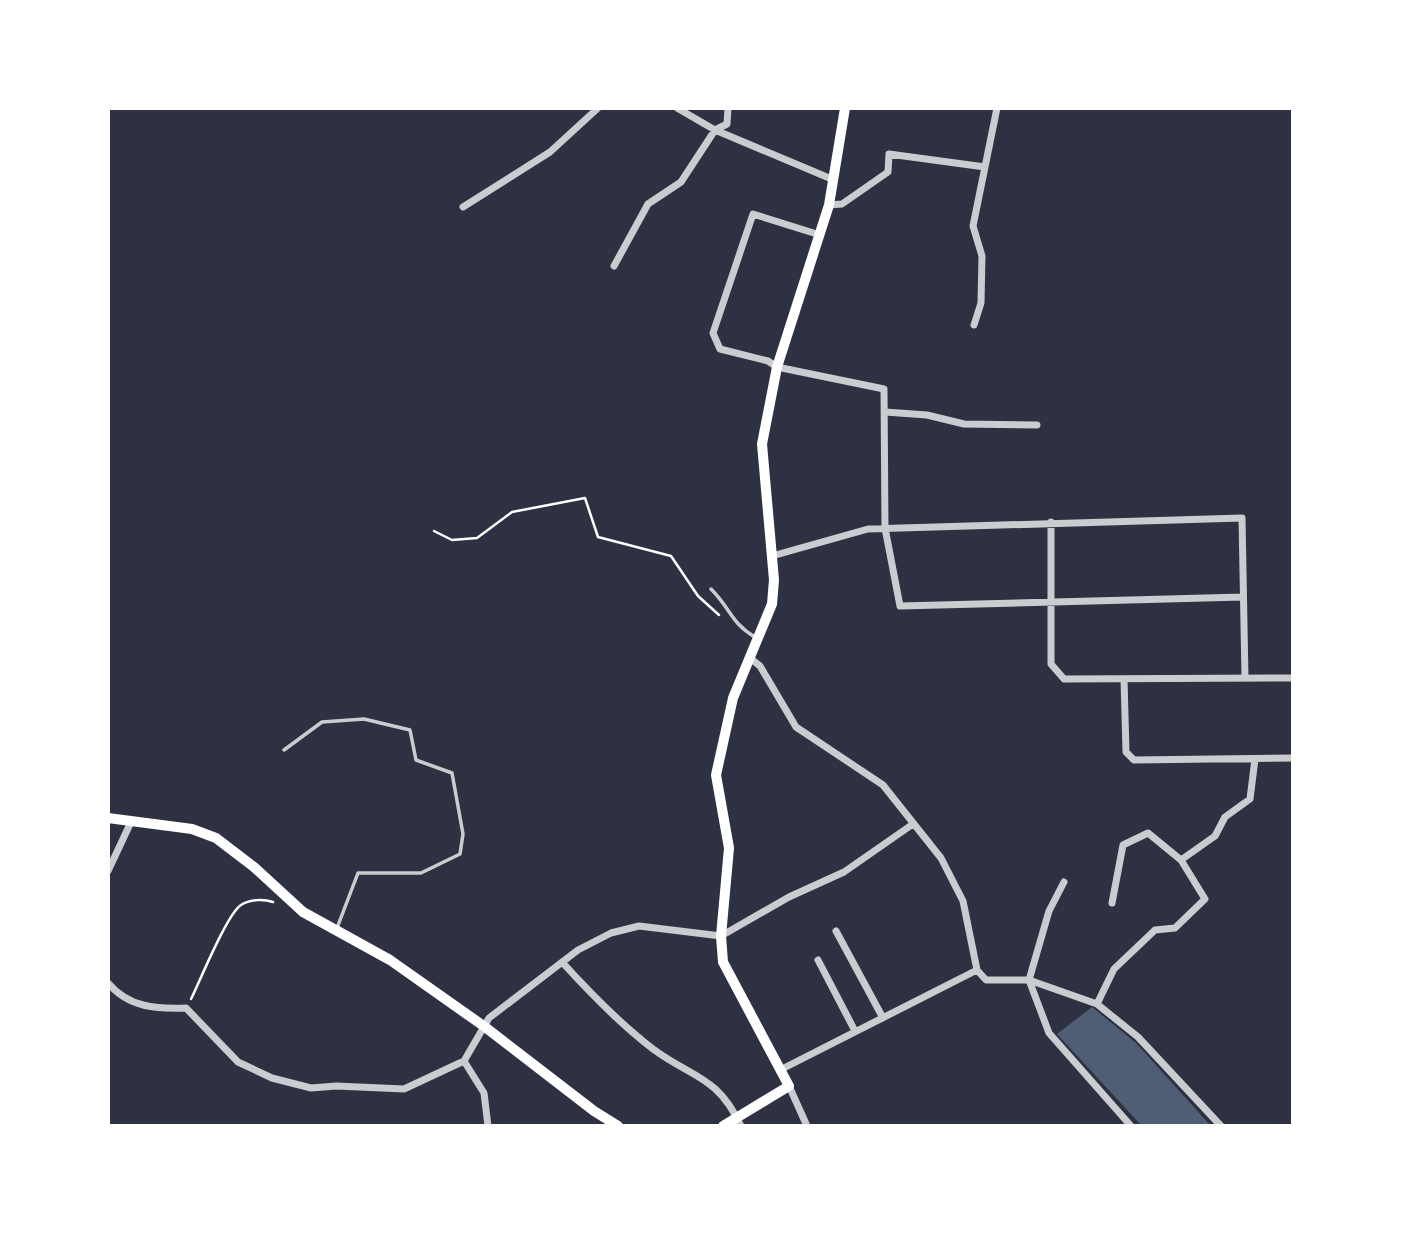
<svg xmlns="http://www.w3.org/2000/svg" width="1401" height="1234" font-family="'Varela Round',sans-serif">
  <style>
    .water { fill: #4f5d75 }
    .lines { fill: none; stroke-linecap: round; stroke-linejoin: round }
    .path { stroke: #fff; stroke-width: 2.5 }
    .service { stroke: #caccd0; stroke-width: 3.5 }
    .minor { stroke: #caccd0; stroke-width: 7 }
    .secondary { stroke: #fff; stroke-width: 10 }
  </style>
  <rect width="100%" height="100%" fill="#2d3142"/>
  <path class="water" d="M 1092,1007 L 1136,1043 L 1210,1125 L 1141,1125 L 1057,1034 Z"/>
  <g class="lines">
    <path class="path" d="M 434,531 L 452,540 L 477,538 L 512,512 L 585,498 L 598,537 L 671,556 L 698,596 L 719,615
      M 191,999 C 200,981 227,914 241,905 C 250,899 264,899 273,902"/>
    <path class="service" d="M 711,589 C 731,609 731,623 755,637
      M 284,750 L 322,722 L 364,719 L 410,730 L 416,760 L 452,773 L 463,834 L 460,854 L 421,873 L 358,873 L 337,928"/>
    <path class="minor" d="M 677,108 L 715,130 L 834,180
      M 829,205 L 842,204 L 888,172 L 889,154 L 985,167
      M 463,207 L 550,152 L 598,108
      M 820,235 L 753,214 L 713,333 L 720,349 L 768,361 L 777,367 L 884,389 L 885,528 L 900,606 L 1243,597
      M 614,266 L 648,204 L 681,182 L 715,130 L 727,124 L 728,108
      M 974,325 L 981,303 L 982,256 L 973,226 L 997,108
      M 885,412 L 927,415 L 964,424 L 1037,425
      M 1051,522 L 1051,664 L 1064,679 L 1292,678
      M 772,556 L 868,529 L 1242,518 L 1245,678
      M 750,658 L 760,666 L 796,727 L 883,785 L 941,858 L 963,901 L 977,970 L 986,980 L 1029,980 L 1097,1004 L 1138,1037 L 1221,1126
      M 1124,679 L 1126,752 L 1134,760 L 1292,758
      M 1181,860 L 1215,836 L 1225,817 L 1250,799 L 1255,759
      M 108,871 L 131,822
      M 1064,882 L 1049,911 L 1029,980 L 1049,1033 L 1131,1126
      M 836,931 L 883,1018
      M 818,960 L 855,1031
      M 562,962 C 591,994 619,1023 653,1049 C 692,1078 717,1075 741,1126
      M 108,983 C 129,1008 157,1009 186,1008 L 238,1062 L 272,1078 L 311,1088 L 336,1086 L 404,1089 L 464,1061 L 489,1018 L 578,950 L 611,933 L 639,926 L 721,936 L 789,897 L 844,872 L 913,824
      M 1097,1004 L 1114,969 L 1155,930 L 1175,928 L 1205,899 L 1181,860 L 1148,833 L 1123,845 L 1112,903
      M 464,1061 L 484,1093 L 488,1126
      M 780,1070 L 977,970
      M 789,1086 L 807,1126"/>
    <path class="secondary" d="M 108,818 L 192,829 L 216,838 L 254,867 L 303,912 L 390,960 L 485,1027 L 594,1111 L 618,1126
      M 723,1126 L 789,1086 L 723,962 L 721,936 L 729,848 L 716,775 L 733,698 L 772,604 L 774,580 L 762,444 L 777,367 L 829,205 L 845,108"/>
  </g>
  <rect width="1401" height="1234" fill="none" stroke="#ffffff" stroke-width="220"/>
</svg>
